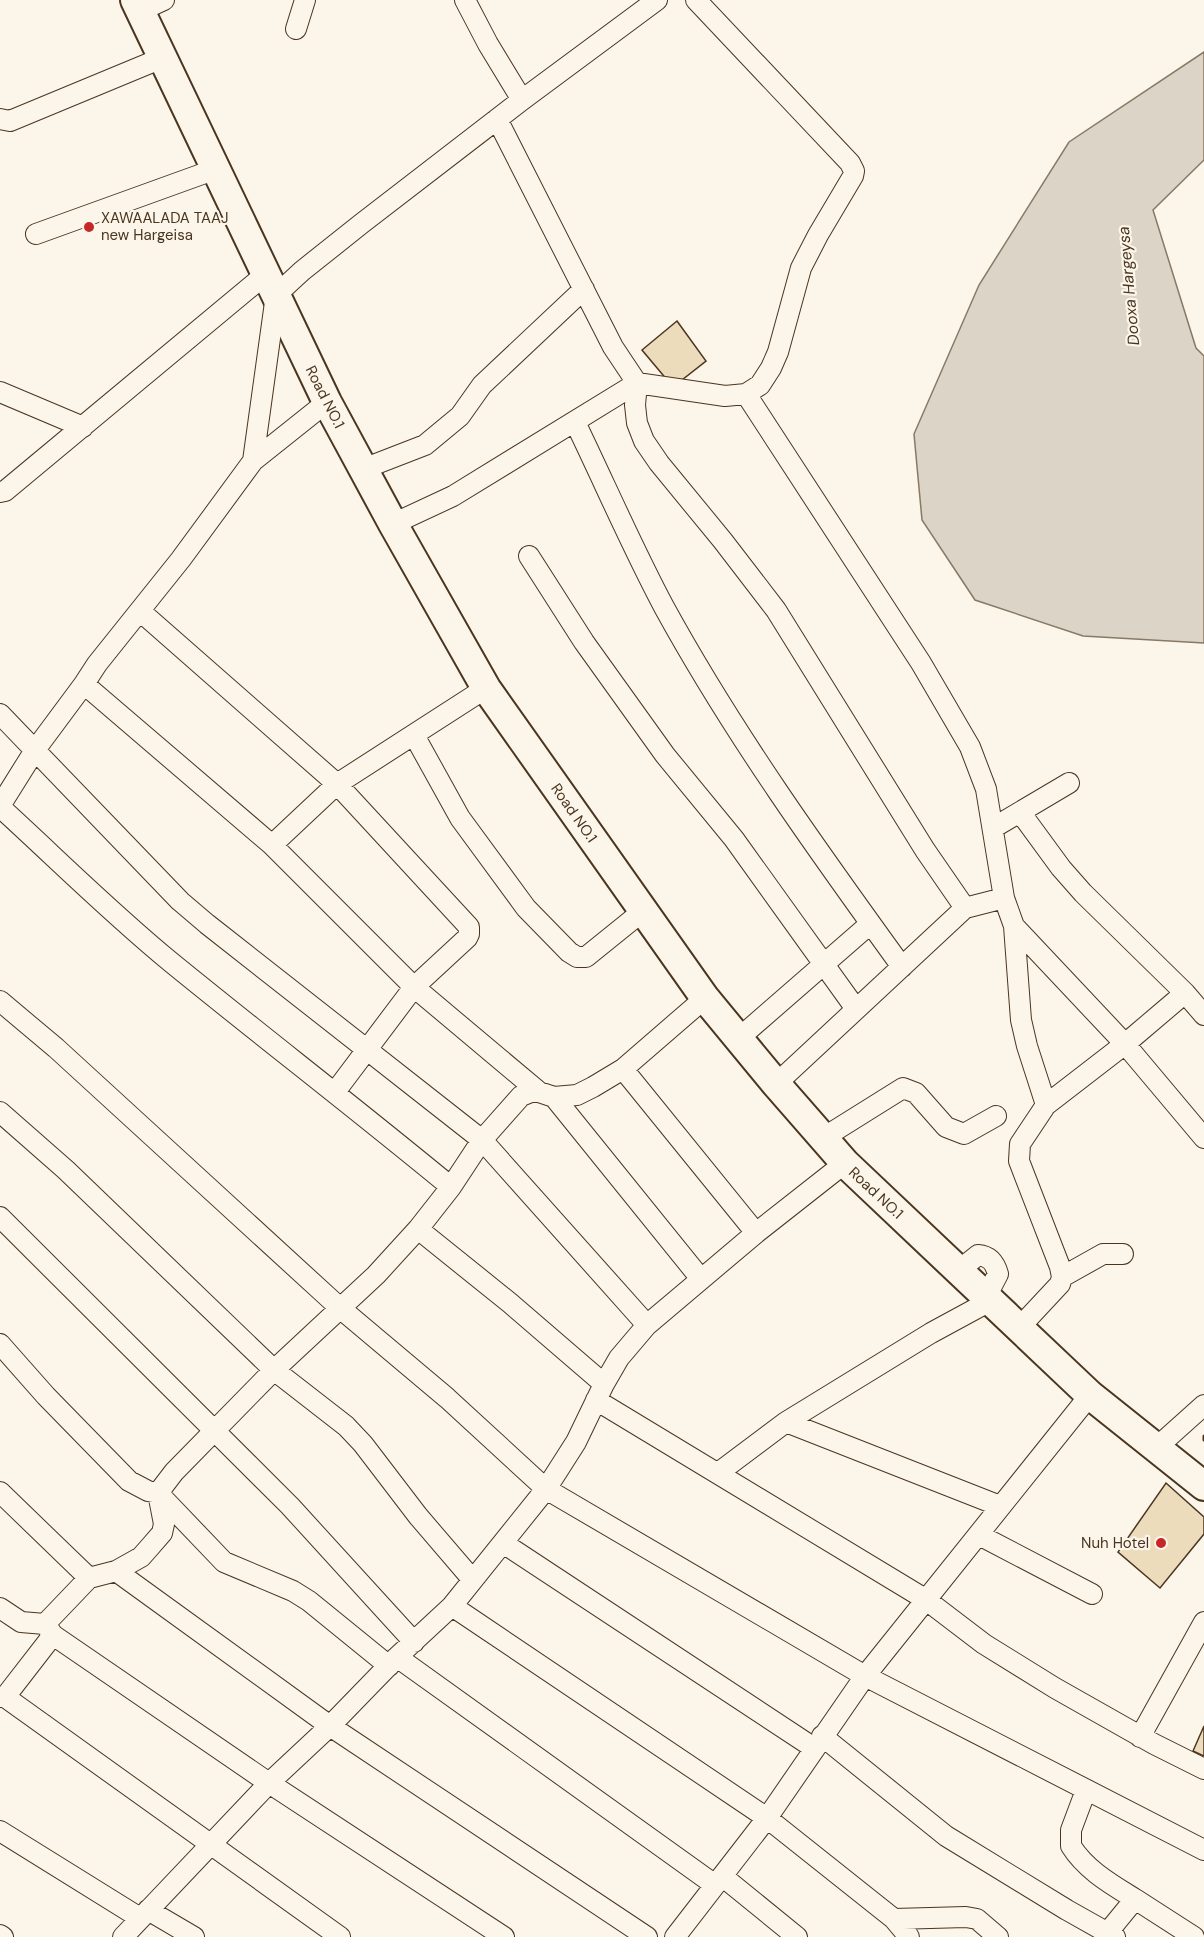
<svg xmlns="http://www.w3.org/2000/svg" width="1204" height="1937" font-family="'DM Sans',sans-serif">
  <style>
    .water { fill: #dcd4c6; stroke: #887966; stroke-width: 1.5 }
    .building { fill: #ecdcbc; stroke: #4a3520; stroke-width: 1.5 }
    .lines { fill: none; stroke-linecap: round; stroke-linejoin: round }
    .minor-casing { stroke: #4a3520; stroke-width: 22 }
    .highway-casing { stroke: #4a3520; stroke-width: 32 }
    .minor { stroke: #fbf6e9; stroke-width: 20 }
    .highway { stroke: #fbf6e9; stroke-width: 28 }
    .wall { stroke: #4a3520; stroke-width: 3 }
    .poi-dot { fill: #c62828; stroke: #fbf6e9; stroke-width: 2 }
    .labels { text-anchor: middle; stroke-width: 4.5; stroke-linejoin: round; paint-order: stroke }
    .poi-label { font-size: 15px; fill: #4a3520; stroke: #fbf6e9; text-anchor: start }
    .street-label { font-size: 15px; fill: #4a3520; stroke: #fbf6e9 }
    .water-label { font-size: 16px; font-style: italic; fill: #4a3520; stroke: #fbf6e9 }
  </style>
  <rect width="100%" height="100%" fill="#fbf6e9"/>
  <path class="water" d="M 1204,52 L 1204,160 L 1153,210 L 1196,348 L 1204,356 L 1204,643 L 1083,636 L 975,600 L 922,520 L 914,434 L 979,285 L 1069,142 Z"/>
  <path class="building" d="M 677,321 L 706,361 L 673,387 L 642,350 Z
    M 1166,1483 L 1204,1517 L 1204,1534 L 1160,1588 L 1118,1552 Z
    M 1204,1726 L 1204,1756 L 1193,1751 Z"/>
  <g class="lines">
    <defs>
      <path id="minor" d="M 465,0 L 488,44 L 522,100
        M 140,11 L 164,0
        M 296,29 L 305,0
        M 0,119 L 10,121 L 162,58
        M 497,119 L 613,347 L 637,383 L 635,405 L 637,423 L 644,441 L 659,463 L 723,541 L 776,610 L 925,850 L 965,908
        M 36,234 L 216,169
        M 0,392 L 83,427
        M 746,394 L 921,663 L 970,747 L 986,789 L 1004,898 L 1014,926 L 1021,1020 L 1027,1046 L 1046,1105
        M 575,422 C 605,484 632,547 664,607 C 733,733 818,851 902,967
        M 253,461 L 276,295 L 302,271 L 361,224 L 522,100 L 657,0
        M 363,469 L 425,445 L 460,416 L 482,385 L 584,289
        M 0,492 L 5,491 L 266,274
        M 393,524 L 453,496 L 637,383 L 725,396 L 746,394 L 760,385 L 771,368 L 778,352 L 801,268 L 818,235 L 853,176 L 854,171 L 850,163 L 696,0
        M 529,556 L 584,642 L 665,755 L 734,839 L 856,1009
        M 140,611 L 337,784 L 469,927 L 469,934 L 467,938 L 414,987 L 335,1092
        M 84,684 L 272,845 L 414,987 L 539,1092
        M 0,714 L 180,901 L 207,924 L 482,1140 L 647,1325
        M 414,735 L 460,818 L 526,908 L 569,952 L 577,957 L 586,957 L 643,911
        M 0,806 L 35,750 L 84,684 L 97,664 L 181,559 L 253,461 L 327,402
        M 0,807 C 57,859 112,914 172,963 C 264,1038 359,1111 451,1187
        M 993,828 L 1069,783
        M 272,845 L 337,784 L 486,688
        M 1014,926 L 1125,1044 L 1204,1138
        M 1185,993 L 1204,1015
        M 0,1001 L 56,1048 L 340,1308 L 447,1398 L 546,1489 L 865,1676 L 1204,1850
        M 738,1039 L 870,924
        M 623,1069 L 756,1233
        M 776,1084 L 965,908 L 1004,898
        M 554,1097 L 701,1279
        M 0,1112 L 66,1170 L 274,1370 L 346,1426 L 363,1444 L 418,1516 L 472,1579
        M 823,1138 L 903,1088 L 916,1093 L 946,1127 L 964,1134 L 996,1116
        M 0,1217 L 290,1506 L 414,1642
        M 418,1229 L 510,1303 L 604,1384
        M 958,1271 L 978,1255 C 990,1256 995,1263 998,1274 L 986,1297
        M 1062,1277 L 1103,1254 L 1123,1254
        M 1019,1328 L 1060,1284 L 1062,1277 L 1060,1267 L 1019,1161 L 1020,1144 L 1046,1105 L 1125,1044 L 1185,993 L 1083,893 L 1061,868 L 1020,812
        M 0,1344 L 46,1396 L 129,1481 L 148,1491 L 158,1493 L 224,1562 L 293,1591 L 309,1601 L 389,1666
        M 596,1400 L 925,1599 L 984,1644 L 1055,1688 L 1154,1744 L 1204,1769
        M 786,1422 L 1000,1506
        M 1156,1448 L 1204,1405
        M 718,1473 L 786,1422 L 931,1333 L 990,1301
        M 0,1492 L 89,1578
        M 979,1535 L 1092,1594
        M 503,1543 L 814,1748
        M 116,1571 L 330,1726 L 647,1937
        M 452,1606 L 767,1818 L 894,1919 L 909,1937
        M 0,1608 L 21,1622 L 45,1624 L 89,1578 L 116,1571 L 141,1557 L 149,1548 L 162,1533 L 164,1524 L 158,1493 L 174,1472 L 274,1370 L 376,1275 L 418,1229 L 451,1187 L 482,1140 L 521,1096 L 531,1092 L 539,1092 L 554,1097 L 577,1095 L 593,1087 L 623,1069 L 705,998
        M 45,1624 L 53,1635 L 269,1783 L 504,1937
        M 397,1657 L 715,1885
        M 0,1697 L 5,1697 L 340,1937
        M 5,1697 L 53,1635
        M 822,1736 L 946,1836 L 1067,1910 L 1115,1937
        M 1140,1737 L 1204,1622
        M 1086,1790 L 1071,1830 L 1071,1846 C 1086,1870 1111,1884 1135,1899
        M 0,1831 L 140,1918
        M 722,1876 L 797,1937
        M 148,1910 L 194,1937
        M 894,1919 L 966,1917 L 977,1919 L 998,1937
        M 1108,1932 L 1135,1899 L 1194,1937
        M 0,1935 L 3,1937
        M 123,1937 L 269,1783 L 330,1726 L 397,1657 L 452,1606 L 546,1489 L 576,1442 L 604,1384 L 619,1358 L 647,1325 L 756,1233 L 845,1163
        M 675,1937 L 767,1818 L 865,1676 L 1090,1395"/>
      <path id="highway" d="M 135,0 L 327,402 L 393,524 L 486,688 L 705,998 L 776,1084 L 845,1163 L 1090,1395 L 1204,1486"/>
    </defs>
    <use href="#minor" class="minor-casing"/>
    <use href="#highway" class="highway-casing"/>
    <use href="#minor" class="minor"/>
    <use href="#highway" class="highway"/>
    <path class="wall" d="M 1204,1436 L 1204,1440"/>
  </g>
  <g class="poi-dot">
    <circle cx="89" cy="227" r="6"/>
    <circle cx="1161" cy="1543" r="6"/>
  </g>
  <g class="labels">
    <g class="poi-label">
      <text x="101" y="223">XAWAALADA TAAJ<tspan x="101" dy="17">new Hargeisa</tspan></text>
      <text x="1149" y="1548" text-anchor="end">Nuh Hotel</text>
    </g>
    <g class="street-label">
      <text transform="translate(325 397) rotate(63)" y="5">Road NO.1</text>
      <text transform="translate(574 813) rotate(55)" y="5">Road NO.1</text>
      <text transform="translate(876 1193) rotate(43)" y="5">Road NO.1</text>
    </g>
    <g class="water-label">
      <text transform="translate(1128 286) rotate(-95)" y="6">Dooxa Hargeysa</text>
    </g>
  </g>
</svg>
